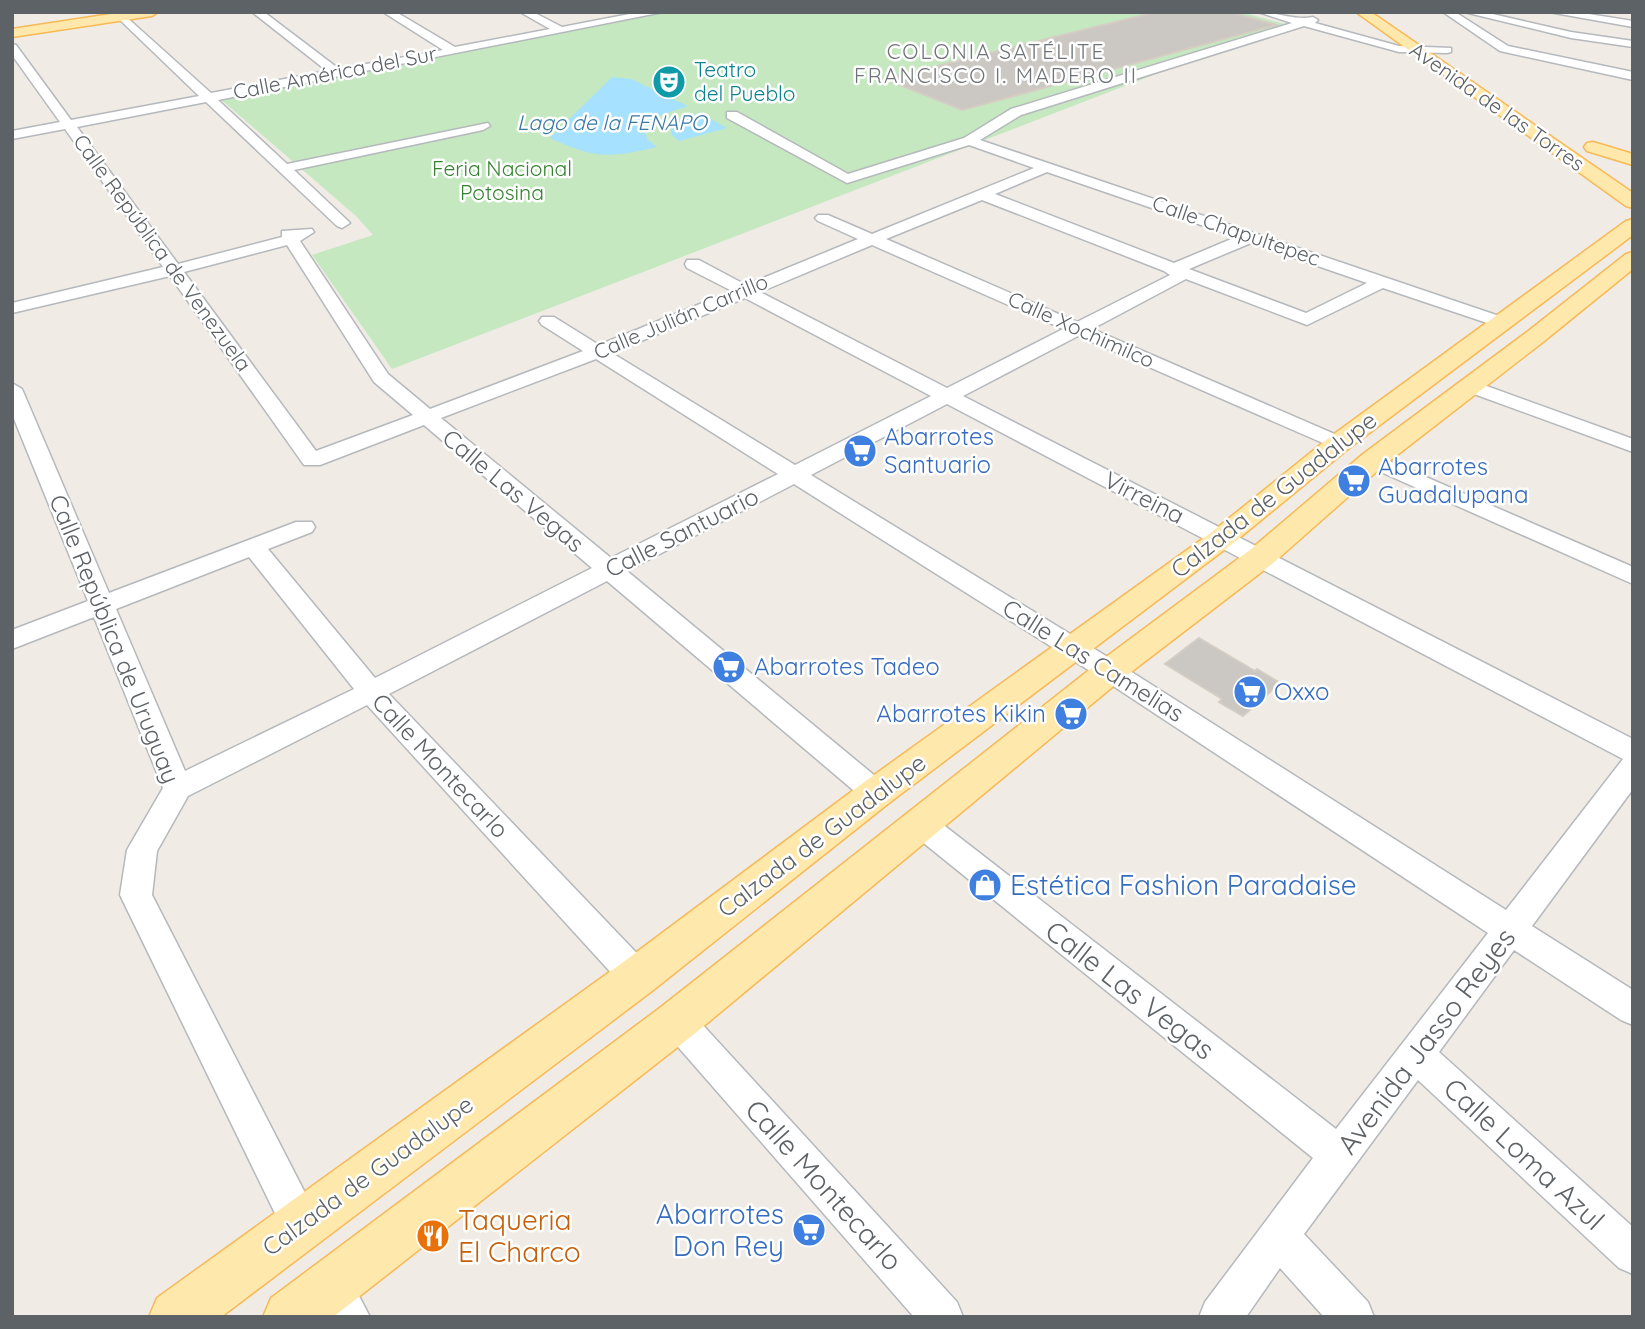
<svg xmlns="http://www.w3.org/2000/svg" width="1645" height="1329" font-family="Quicksand,sans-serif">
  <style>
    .green { fill: #c5e8c0 }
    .water { fill: #a6e1ff }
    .building { fill: #cbc7c2; stroke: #d5cdc3; stroke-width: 2 }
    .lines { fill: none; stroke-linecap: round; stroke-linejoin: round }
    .minor-casing { stroke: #b5b8bc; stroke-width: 3 }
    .major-casing { stroke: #f7b957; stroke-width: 3 }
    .minor { fill: #fff; fill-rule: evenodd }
    .major { fill: #ffe8ab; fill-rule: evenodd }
    .labels { text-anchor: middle; stroke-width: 5; stroke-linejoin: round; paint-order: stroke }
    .far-neighbourhood-label { font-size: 21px; letter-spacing: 2px; fill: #6e7478; stroke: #fff }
    .far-culture-label { font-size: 21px; fill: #0d838f; stroke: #fff; text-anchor: start }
    .far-street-label { font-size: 21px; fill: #5d6266; stroke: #fff }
    .far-water-label { font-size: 21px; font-style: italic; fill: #3878a3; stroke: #fff }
    .far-park-label { font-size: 21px; fill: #358230; stroke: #fff }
    .shop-label { font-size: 24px; fill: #366cbe; stroke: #fff; text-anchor: start }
    .street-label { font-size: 24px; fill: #5d6266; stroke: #fff }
    .near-shop-label { font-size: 28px; fill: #366cbe; stroke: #fff; text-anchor: start }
    .near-street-label { font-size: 28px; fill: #5d6266; stroke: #fff }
    .near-food-label { font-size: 28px; fill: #c56008; stroke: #fff; text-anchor: start }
  </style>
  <rect width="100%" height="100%" fill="#f0ece5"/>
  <path class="green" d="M 665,12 L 1241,12 L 1285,24 L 392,369 L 312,255 L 373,235 L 356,216 L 218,97 Z"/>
  <path class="water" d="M 612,77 L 631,79 L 688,106 L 661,115 L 650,122 L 645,130 L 647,139 L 657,147 C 609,158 595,159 550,138 Z
    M 700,113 L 727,128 L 679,141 L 672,135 L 671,128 L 678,121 Z"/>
  <path class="building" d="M 1156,12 L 1230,12 L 1276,25 L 962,110 L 885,79 Z
    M 1199,638 L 1255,671 L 1257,669 L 1280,683 L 1243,716 L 1219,702 L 1222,699 L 1165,664 Z"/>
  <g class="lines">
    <defs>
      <path id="minor" d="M 252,12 L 264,12 L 339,69 L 443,50 L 383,12 L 396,12 L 455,47 L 550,29 L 520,12 L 533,12 L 562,27 L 640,12 L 663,12 L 218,100 L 287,164 L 488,123 L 490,126 L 483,130 L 294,170 L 347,220 L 350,223 L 342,228 L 337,226 L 206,102 L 77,127 L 178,264 L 282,237 L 282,231 L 312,229 L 314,232 L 300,241 L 388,374 L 430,409 L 583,351 L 542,325 L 539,321 L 542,317 L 554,317 L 599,345 L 732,291 L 687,268 L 685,264 L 687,260 L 699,260 L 746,285 L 858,239 L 818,221 L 815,218 L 818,215 L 828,215 L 872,234 L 1034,168 L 969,145 L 847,183 L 727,118 L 727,112 L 737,112 L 848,174 L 964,138 L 1011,109 L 1292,23 L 1258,12 C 1276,12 1296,21 1313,17 L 1318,20 L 1315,23 L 1399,46 L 1451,48 L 1451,52 L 1447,53 L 1399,52 L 1304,26 L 1021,115 L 980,140 L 1508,319 L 1511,323 L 1502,328 L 1383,288 L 1307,325 L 1186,279 L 1092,329 L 1346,439 L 1349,443 L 1346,447 L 1332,447 L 1078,336 L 963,396 L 1633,739 L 1633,789 L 1532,926 L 1633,990 L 1633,1025 L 1621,1020 L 1514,950 L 1439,1052 L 1633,1227 L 1633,1274 L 1619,1268 L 1418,1080 L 1304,1234 L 1368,1302 L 1374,1317 L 1324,1317 L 1280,1268 L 1246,1317 L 1199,1317 L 1205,1302 L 1313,1158 L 910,832 L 906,824 L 910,816 L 921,812 L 932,816 L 1336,1129 L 1488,933 L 1101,678 L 794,484 L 627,571 L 886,785 L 891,793 L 886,801 L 876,804 L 866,801 L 607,581 L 389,694 L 649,966 L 654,977 L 649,988 L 637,992 L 625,988 L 367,705 L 188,796 L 157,851 L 152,895 L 322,1226 L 316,1240 L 302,1246 L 288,1240 L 120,895 L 127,850 L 163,788 L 94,617 L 12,649 L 12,630 L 88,601 L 12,414 L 12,383 L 22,389 L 109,593 L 296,522 L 312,522 L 315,527 L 312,532 L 268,549 L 375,678 L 592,568 L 424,425 L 320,465 L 304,465 L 170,276 L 12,313 L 12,303 L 163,267 L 65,129 L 12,139 L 12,131 L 60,122 L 12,55 L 12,44 L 16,45 L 71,120 L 199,96 L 119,19 L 118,17 L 123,14 L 211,93 L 327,71 ZM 1047,172 L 1236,237 L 1174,263 L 995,194 ZM 982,200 L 1164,271 L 1170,275 L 1077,322 L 886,239 ZM 1251,243 L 1367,283 L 1306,313 L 1189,269 ZM 287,245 L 374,382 L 413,415 L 316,451 L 184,272 ZM 872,245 L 1063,329 L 947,388 L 760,292 ZM 745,298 L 931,396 L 795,465 L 612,353 ZM 596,359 L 778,474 L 611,558 L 441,418 ZM 947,404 L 1623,759 L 1506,910 L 1119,664 L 811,475 ZM 249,557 L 354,689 L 185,771 L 116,609 Z
        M 1443,12 L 1455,12 L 1508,46 L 1633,72 L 1633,80 L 1500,51 Z
        M 1464,12 L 1484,12 L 1571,32 L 1633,41 L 1633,47 L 1571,38 Z
        M 1549,12 L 1576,12 L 1633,21 L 1633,27 Z
        M 1470,380 L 1633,439 L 1633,452 L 1463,390 L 1460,386 L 1463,382 Z
        M 1373,454 L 1633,567 L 1633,584 L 1365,465 L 1362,460 L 1365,455 Z
        M 677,1005 L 689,1010 L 957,1302 L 963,1317 L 914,1317 L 665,1032 L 660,1021 L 665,1010 Z
        M 331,1265 L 346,1271 L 370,1317 L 326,1317 L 310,1286 L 316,1271 Z"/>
      <path id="major" d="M 124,12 L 158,12 L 152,16 L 12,37 L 12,29 Z
        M 1356,12 L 1371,12 L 1633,193 L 1633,208 L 1626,206 Z
        M 1593,142 L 1633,154 L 1633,165 L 1587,151 L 1584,147 L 1587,143 Z
        M 1633,219 L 1633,235 L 1348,449 L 1232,544 L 889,803 L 652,991 L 221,1317 L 149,1317 L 157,1298 L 622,963 L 863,783 L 1212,532 L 1330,437 L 1626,221 Z
        M 1633,252 L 1633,269 L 1543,342 L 1383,466 L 1272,564 L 1122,679 L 693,1035 L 333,1317 L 263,1317 L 271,1298 L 661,1007 L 1098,663 L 1250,550 L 1363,454 L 1527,332 L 1626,254 Z"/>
    </defs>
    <use href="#minor" class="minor-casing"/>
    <use href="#major" class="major-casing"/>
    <use href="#minor" class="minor"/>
    <use href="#major" class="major"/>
  </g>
  <defs>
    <symbol id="theatre-disc" viewBox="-11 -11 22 22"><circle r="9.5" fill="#0f9aa8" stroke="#fff"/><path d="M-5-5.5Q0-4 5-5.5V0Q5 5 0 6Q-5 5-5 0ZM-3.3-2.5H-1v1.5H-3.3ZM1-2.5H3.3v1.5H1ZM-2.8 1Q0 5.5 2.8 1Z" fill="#fff"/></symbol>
    <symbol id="supermarket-disc" viewBox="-11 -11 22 22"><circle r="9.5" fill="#3f7fe0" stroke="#fff"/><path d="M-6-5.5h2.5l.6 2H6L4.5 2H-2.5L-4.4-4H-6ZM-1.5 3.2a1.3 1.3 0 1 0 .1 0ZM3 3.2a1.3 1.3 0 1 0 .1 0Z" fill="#fff"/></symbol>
    <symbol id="shop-disc" viewBox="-11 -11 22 22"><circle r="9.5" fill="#3f7fe0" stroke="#fff"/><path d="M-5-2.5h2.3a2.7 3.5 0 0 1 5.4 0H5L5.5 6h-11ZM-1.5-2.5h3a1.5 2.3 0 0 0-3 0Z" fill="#fff"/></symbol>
    <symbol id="restaurant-disc" viewBox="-11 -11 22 22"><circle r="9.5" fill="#e8710a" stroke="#fff"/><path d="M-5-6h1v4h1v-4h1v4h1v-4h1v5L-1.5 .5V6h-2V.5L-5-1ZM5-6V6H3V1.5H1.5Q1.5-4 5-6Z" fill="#fff"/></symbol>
  </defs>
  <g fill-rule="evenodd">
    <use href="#theatre-disc" x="650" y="63" width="38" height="38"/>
    <use href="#supermarket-disc" x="841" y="432" width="38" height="38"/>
    <use href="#supermarket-disc" x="1335" y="462" width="38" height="38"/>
    <use href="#supermarket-disc" x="710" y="648" width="38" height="38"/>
    <use href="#supermarket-disc" x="1231" y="673" width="38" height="38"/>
    <use href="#supermarket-disc" x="1052" y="695" width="38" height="38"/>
    <use href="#shop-disc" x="966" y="866" width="38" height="38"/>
    <use href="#supermarket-disc" x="790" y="1211" width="38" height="38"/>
    <use href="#restaurant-disc" x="414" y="1217" width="38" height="38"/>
  </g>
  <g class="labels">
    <g class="far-neighbourhood-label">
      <text x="996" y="59">COLONIA SATÉLITE<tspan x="996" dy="24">FRANCISCO I. MADERO II</tspan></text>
    </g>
    <g class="far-culture-label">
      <text x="694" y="77">Teatro<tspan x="694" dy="24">del Pueblo</tspan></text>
    </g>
    <g class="far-street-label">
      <text transform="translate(335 73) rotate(-11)" y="7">Calle América del Sur</text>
      <text transform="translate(1497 107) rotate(35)" y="7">Avenida de las Torres</text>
      <text transform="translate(1236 231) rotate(19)" y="7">Calle Chapultepec</text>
      <text transform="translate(162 253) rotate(54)" y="7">Calle República de Venezuela</text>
      <text transform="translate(681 317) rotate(-23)" y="7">Calle Julián Carrillo</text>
      <text transform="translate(1081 330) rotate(24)" y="7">Calle Xochimilco</text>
    </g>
    <g class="far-water-label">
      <text x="612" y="130">Lago de la FENAPO</text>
    </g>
    <g class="far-park-label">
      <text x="502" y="176">Feria Nacional<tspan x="502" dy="24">Potosina</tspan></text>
    </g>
    <g class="shop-label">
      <text x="884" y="445">Abarrotes<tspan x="884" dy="28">Santuario</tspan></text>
      <text x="1378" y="475">Abarrotes<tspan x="1378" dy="28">Guadalupana</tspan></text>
      <text x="754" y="675">Abarrotes Tadeo</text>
      <text x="1274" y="700">Oxxo</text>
      <text x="1046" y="722" text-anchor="end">Abarrotes Kikin</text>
    </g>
    <g class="street-label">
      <text transform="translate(513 491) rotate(40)" y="8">Calle Las Vegas</text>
      <text transform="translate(1274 495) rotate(-38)" y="8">Calzada de Guadalupe</text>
      <text transform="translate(1144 498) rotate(27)" y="8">Virreina</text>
      <text transform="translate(682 533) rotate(-27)" y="8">Calle Santuario</text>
      <text transform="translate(114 639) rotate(68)" y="8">Calle República de Uruguay</text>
      <text transform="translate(1093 661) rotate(32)" y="8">Calle Las Camelias</text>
      <text transform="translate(440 766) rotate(47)" y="8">Calle Montecarlo</text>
      <text transform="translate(822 836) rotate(-37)" y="8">Calzada de Guadalupe</text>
      <text transform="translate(368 1176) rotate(-36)" y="8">Calzada de Guadalupe</text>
    </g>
    <g class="near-shop-label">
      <text x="1010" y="895">Estética Fashion Paradaise</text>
      <text x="784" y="1224" text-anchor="end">Abarrotes<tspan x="784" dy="32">Don Rey</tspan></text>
    </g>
    <g class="near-street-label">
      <text transform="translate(1130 990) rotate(38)" y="10">Calle Las Vegas</text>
      <text transform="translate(1426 1041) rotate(-53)" y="10">Avenida Jasso Reyes</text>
      <text transform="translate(1524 1154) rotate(43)" y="10">Calle Loma Azul</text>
      <text transform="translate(824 1185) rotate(48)" y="10">Calle Montecarlo</text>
    </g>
    <g class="near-food-label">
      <text x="458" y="1230">Taqueria<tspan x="458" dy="32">El Charco</tspan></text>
    </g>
  </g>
  <rect width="1645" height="1329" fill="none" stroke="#5d6266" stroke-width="28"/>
</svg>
